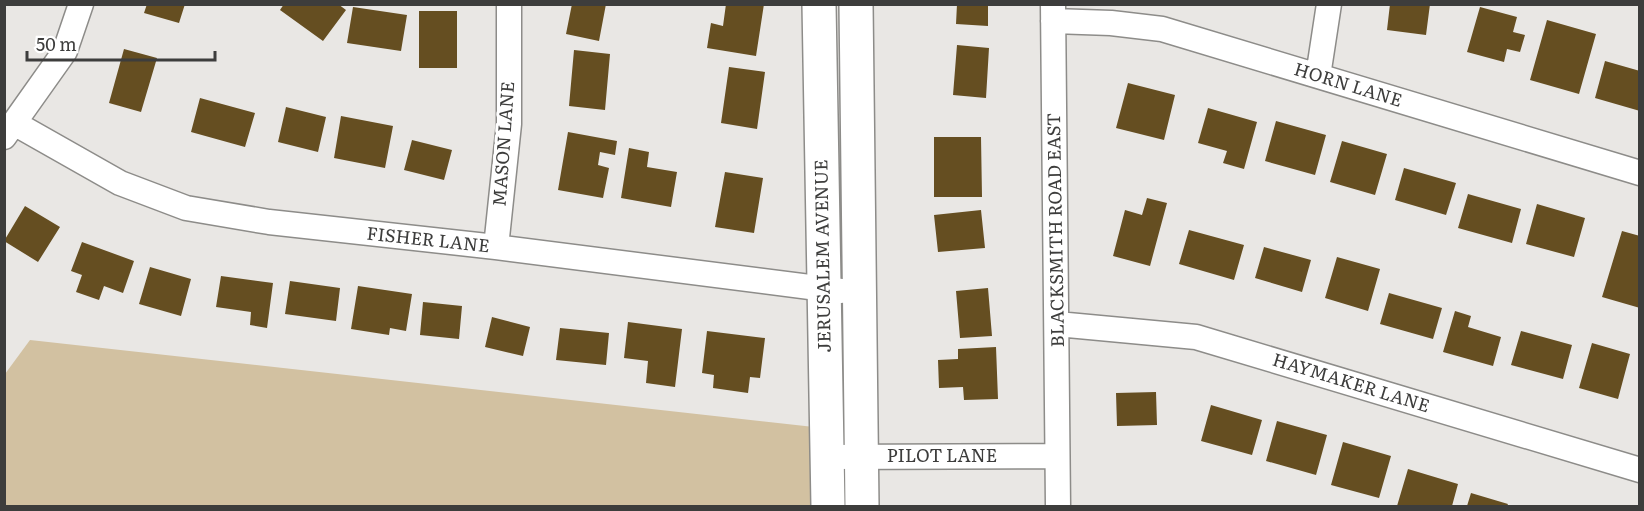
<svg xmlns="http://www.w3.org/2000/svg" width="1644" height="511" font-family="Literata,serif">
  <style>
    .green { fill: #d2c1a1 }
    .building { fill: #654e21 }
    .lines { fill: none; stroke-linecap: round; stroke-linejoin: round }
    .street-casing { stroke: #8d8c89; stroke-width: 27 }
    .secondary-casing { stroke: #8d8c89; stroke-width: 36 }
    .street { stroke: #fff; stroke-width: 24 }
    .secondary { stroke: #fff; stroke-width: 33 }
    .labels { text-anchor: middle; stroke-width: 6; stroke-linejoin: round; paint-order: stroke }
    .street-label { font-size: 18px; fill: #3d3d3c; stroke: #fff }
  </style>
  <rect width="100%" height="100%" fill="#e9e7e4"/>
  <path class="green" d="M 30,340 L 832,429 L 833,506 L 5,506 L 5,374 Z"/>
  <path class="building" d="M 147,4 L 185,4 L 179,23 L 144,13 Z
    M 284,4 L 338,4 L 346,10 L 323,41 L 280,10 Z
    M 572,4 L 606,4 L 599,41 L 566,34 Z
    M 726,4 L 764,4 L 756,56 L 707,48 L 711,23 L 723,26 Z
    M 957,4 L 988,4 L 988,26 L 956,24 Z
    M 1390,4 L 1430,4 L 1426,35 L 1387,30 Z
    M 353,7 L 407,15 L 401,51 L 347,43 Z
    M 1480,7 L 1517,17 L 1513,32 L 1525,35 L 1520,52 L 1507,49 L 1504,62 L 1467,52 Z
    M 419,11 L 457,11 L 457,68 L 419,68 Z
    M 1547,20 L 1596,34 L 1579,94 L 1530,80 Z
    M 957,45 L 989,48 L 986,98 L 953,95 Z
    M 124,49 L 157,58 L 141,112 L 109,103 Z
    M 574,50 L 610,54 L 605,110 L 569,106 Z
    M 1605,61 L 1640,71 L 1640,111 L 1595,98 Z
    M 729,67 L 765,72 L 757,129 L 721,123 Z
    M 1128,83 L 1175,95 L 1164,140 L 1116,128 Z
    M 200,98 L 255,113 L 245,147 L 191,132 Z
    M 286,107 L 326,117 L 318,152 L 278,142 Z
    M 1208,108 L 1257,122 L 1244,169 L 1223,163 L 1227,151 L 1198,143 Z
    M 341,116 L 393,126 L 385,168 L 334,158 Z
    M 1276,121 L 1326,135 L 1315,175 L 1265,161 Z
    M 568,132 L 617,141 L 615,155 L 600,152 L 598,165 L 609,168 L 603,198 L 558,190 Z
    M 934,137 L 981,137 L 982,197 L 934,197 Z
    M 412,140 L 452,150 L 444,180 L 404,170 Z
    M 1342,141 L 1387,154 L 1375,195 L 1330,182 Z
    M 629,148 L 649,152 L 647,167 L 677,172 L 671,207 L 621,198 Z
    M 1404,168 L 1456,183 L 1446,215 L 1395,200 Z
    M 725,172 L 763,178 L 754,233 L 715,227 Z
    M 1468,194 L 1521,209 L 1512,243 L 1458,228 Z
    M 1147,198 L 1167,203 L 1150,266 L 1113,256 L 1125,210 L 1142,215 Z
    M 1537,204 L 1585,218 L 1574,257 L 1526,244 Z
    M 25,206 L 60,227 L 38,262 L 4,241 Z
    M 981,210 L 985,248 L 938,252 L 934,215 Z
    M 1189,230 L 1244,245 L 1234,280 L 1179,264 Z
    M 1622,231 L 1640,236 L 1640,308 L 1602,297 Z
    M 82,242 L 134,261 L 123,293 L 104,286 L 99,300 L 76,292 L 82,275 L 71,271 Z
    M 1264,247 L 1311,260 L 1302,292 L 1255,278 Z
    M 1337,257 L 1380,269 L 1368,311 L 1325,298 Z
    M 150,267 L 191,279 L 181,316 L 139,304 Z
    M 221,276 L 273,283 L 267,328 L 250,325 L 251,312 L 216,307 Z
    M 290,281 L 340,288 L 336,321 L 285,314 Z
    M 358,286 L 412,294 L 406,331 L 390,328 L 389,335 L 351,329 Z
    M 988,288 L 992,336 L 960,338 L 956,291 Z
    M 1389,293 L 1442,308 L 1433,339 L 1380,324 Z
    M 423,302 L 462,306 L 459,339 L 420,335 Z
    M 1455,311 L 1471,316 L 1468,327 L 1501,337 L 1493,366 L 1443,352 Z
    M 492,317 L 530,327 L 523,356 L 485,347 Z
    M 628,322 L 682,329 L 675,387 L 646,383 L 648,361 L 624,358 Z
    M 560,328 L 609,333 L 606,365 L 556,360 Z
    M 707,331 L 765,338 L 760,378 L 750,377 L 748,393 L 713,388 L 714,375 L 702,373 Z
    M 1521,331 L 1572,345 L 1563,379 L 1511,365 Z
    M 1592,343 L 1630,354 L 1618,399 L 1579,388 Z
    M 996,347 L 998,399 L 964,400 L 963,387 L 939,388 L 938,360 L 958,359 L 958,349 Z
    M 1156,392 L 1157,425 L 1117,426 L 1116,393 Z
    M 1211,405 L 1262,420 L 1252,455 L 1201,441 Z
    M 1277,421 L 1327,435 L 1316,475 L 1266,461 Z
    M 1343,442 L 1391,456 L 1379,498 L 1331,485 Z
    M 1408,469 L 1458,484 L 1452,506 L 1397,506 Z
    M 1471,493 L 1508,504 L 1507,506 L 1467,506 Z"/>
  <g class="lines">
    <defs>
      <path id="street" d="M 1053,5 L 1058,506
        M 1053,21 L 1111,23 L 1162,29 L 1640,173
        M 1318,76 L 1329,4
        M 14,123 L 120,183 L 186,208 L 269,222 L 496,247 L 841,291
        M 4,137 L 65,51 L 81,4
        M 496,247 L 509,124 L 509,4
        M 1057,324 L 1196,337 L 1640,470
        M 827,457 L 1057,456"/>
      <path id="secondary" d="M 819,4 L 828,506
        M 856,4 L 862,506"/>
    </defs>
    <use href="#street" class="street-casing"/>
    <use href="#secondary" class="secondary-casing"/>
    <use href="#street" class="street"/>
    <use href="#secondary" class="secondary"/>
  </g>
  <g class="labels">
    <g class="street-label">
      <text transform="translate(1348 85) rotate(17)" y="6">HORN LANE</text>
      <text transform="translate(504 144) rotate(-86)" y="6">MASON LANE</text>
      <text transform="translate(1056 230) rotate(-91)" y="6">BLACKSMITH ROAD EAST</text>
      <text transform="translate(428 240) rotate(6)" y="6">FISHER LANE</text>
      <text transform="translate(823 256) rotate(-91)" y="6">JERUSALEM AVENUE</text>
      <text transform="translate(1351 383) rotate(17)" y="6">HAYMAKER LANE</text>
      <text x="942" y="462">PILOT LANE</text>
    </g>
  </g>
  <rect width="1644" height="511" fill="none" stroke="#3d3d3c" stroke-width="12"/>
  <path d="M27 51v9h188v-9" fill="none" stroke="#3d3d3c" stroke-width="3"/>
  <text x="36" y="51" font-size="18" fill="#3d3d3c" stroke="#ffffff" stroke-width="4.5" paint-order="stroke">50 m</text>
</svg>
